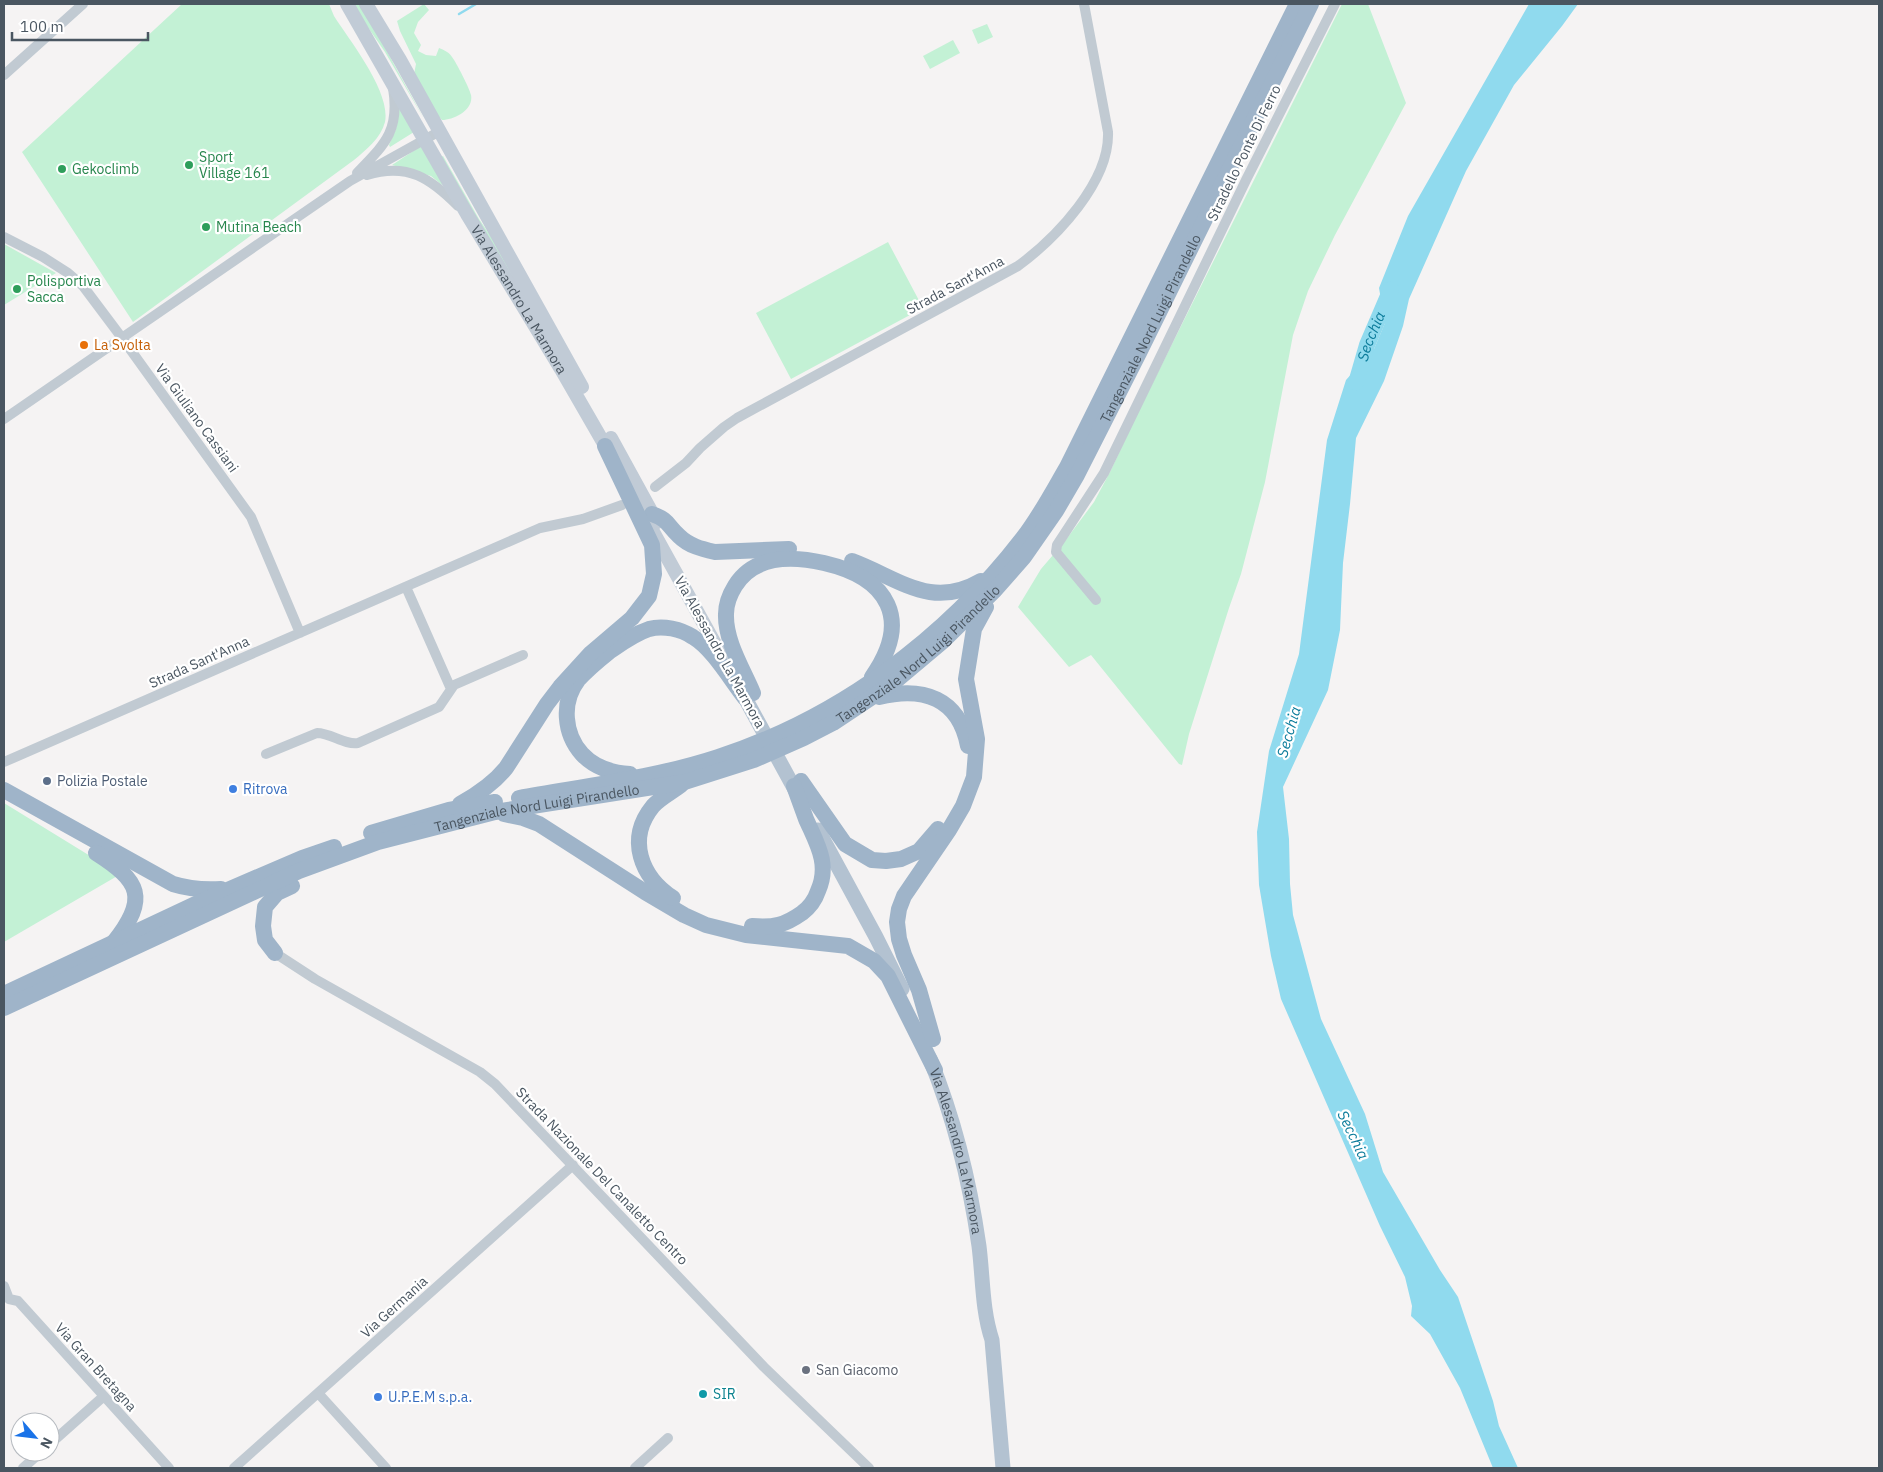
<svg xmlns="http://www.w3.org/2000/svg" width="1883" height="1472" font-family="'IBM Plex Sans',sans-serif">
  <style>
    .green { fill: #c3f1d5 }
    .water { fill: #90daee }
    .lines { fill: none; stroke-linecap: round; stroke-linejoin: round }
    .stream { stroke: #90daee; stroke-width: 2.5 }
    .river { stroke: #90daee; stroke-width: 16 }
    .minor { stroke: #c1cad2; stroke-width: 10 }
    .secondary { stroke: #c1cbd6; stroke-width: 14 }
    .primary { stroke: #b3c2d1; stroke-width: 15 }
    .trunk { stroke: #9fb4c9; stroke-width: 16 }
    .leisure-dot { fill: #2e9e5b; stroke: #fff; stroke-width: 2 }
    .food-dot { fill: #e8710a; stroke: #fff; stroke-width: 2 }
    .service-dot { fill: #5c6f8a; stroke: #fff; stroke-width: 2 }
    .shop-dot { fill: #3f7fe0; stroke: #fff; stroke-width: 2 }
    .worship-dot { fill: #6b7280; stroke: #fff; stroke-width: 2 }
    .culture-dot { fill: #0f9aa8; stroke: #fff; stroke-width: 2 }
    .labels { text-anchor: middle; stroke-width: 4.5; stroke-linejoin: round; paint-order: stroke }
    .street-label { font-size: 14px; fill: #4a5661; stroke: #fff }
    .leisure-label { font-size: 14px; fill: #27864d; stroke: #fff; text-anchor: start }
    .food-label { font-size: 14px; fill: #c56008; stroke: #fff; text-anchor: start }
    .service-label { font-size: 14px; fill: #4e5e75; stroke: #fff; text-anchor: start }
    .shop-label { font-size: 14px; fill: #366cbe; stroke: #fff; text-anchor: start }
    .worship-label { font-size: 14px; fill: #5b616d; stroke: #fff; text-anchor: start }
    .culture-label { font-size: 14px; fill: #0d838f; stroke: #fff; text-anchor: start }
    .water-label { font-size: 15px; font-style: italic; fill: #0c7c9b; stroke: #fff }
  </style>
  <rect width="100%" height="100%" fill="#f5f3f3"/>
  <path class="green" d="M 182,4 L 329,4 L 334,16 C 350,41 391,92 385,122 C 381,138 366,150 354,160 L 133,322 L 22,152 Z
    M 353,4 L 361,4 L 424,119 L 385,52 L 367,26 Z
    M 424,4 L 429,10 L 418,22 L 414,33 L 421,45 L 418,51 L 426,55 L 436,56 L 439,48 C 444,50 449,52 452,57 C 456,62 470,89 471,95 C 474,110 454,120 442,120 L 437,115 L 414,74 L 416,64 L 400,31 L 397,21 Z
    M 1342,4 L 1368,4 L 1406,103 L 1335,235 L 1308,291 L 1293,335 L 1265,482 L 1241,574 L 1229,608 L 1189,734 L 1182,765 L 1179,764 L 1091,655 L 1069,667 L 1018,607 L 1041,569 L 1065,541 L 1094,502 L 1110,472 L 1139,410 Z
    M 987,24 L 993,37 L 978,44 L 972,30 Z
    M 953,40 L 960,53 L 930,69 L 923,56 Z
    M 398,106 L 414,132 L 390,147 L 389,145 L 396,129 Z
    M 421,146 L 443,184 L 442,185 L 431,176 L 392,165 Z
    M 443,156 L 479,219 L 500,250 L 534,316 L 441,157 Z
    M 888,242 L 923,308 L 791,379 L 756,313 Z
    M 4,244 L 56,273 L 4,305 Z
    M 4,803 L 113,870 L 119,875 L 4,942 Z"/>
  <path class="water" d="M 1529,4 L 1578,4 L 1562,26 L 1514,85 L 1466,171 L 1409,299 L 1403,326 L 1384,381 L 1356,438 L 1350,504 L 1343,563 L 1340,630 L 1328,690 L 1283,787 L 1289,839 L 1290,884 L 1293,915 L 1321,1019 L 1365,1114 L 1383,1172 L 1440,1270 L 1458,1297 L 1493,1401 L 1499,1426 L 1518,1468 L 1493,1468 L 1460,1388 L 1430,1334 L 1411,1316 L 1412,1306 L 1405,1277 L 1380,1226 L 1281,999 L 1271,956 L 1259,885 L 1257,832 L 1269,751 L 1299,654 L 1327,440 L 1346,380 L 1374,349 L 1385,323 L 1379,288 L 1408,216 Z"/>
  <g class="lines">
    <path class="stream" d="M 459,14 L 476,4"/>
    <path class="river" id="s1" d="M 1356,383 L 1367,345 L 1391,289"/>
    <path class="minor" d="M 4,75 L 83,4
      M 357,173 C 385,144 400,131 393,88
      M 367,175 C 408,162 431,179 458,206
      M 4,237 L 43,257 L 68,273 L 83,286 L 122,338 L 251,517 L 300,633
      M 4,419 L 350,181 L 440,131
      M 655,487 L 686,463 L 700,448 L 724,427 L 737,418 L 1018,266 C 1056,238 1110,182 1108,132 L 1084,4
      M 406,587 L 451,689
      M 1096,600 L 1056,552 L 1057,545 L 1104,473 L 1247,178 L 1335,4
      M 266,754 L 317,733 C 331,733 344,745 358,743 L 439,707 L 454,685 L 523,655
      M 4,762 L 540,528 L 583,519 L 622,505
      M 275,953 L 315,979 L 480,1072 L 495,1084 L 764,1367 L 869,1468
      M 4,1286 L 9,1299
      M 9,1299 L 18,1301 L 169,1468
      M 318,1393 L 386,1468
      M 50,1444 L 104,1396
      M 23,1468 L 41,1452
      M 234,1468 L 573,1165
      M 635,1468 L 668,1438"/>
    <g class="secondary">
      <path id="s2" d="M 347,4 L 467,214 L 561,369 L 610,454"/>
      <path d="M 366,4 L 400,60 L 582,387"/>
      <path d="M 611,438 L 657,522"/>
      <path d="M 652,530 L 725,662"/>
    </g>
    <g class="primary">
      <path d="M 745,698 L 799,797"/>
      <path d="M 818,830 L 876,937 L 902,989"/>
      <path id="s3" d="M 930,1059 C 954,1118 970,1183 979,1246 C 983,1278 982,1310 992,1340 L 1003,1468"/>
    </g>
    <g class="trunk">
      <path d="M 652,514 C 669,520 667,525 679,536 C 689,546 702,549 715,552 L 789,549"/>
      <path d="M 852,561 C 900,579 931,610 981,581"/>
      <path d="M 753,693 C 743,669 725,641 726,614 C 726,605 730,594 735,586 C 754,555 793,556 824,563 C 889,578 912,620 872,677"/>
      <path d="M 879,697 C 923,686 959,698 968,746"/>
      <path d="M 630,774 C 612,773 594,767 582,754 C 564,734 561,702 578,680 C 587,670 599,660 609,652 C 622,643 634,634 649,629 C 663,625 681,629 693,637 C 713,649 730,679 745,698"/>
      <path d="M 801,781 L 845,844 L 872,860 L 886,861 L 901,859 L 919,851 L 938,829"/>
      <path d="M 4,790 L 173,884 C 189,889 204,890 221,889"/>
      <path d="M 519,798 C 585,786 654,778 718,757 C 839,718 946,638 1023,538 C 1040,516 1053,491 1067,467 L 1297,4"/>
      <path d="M 460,804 C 478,794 493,784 506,768 L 547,704 L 560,687 L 591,653 L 632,618 L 649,596 L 654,574 L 652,545 L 605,446"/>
      <path d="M 504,814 L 523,818 L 539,824 L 645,892 L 684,915 L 706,925 L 746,935 L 848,946 L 874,961 L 888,976 L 935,1070"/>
      <path d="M 371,833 L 449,810 L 495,802"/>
      <path d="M 96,853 C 140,881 149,898 114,942"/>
      <path d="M 673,898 C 641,877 626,839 653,806 C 660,798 672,792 681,785"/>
      <path d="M 752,926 C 774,928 785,925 802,913 C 810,907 815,900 818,891 C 830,864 817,844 806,819 C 802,808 798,797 794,786"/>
      <path d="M 275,953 L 265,940 L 263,926 L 265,907 L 277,893 L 292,886"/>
      <path d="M 4,994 L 202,901 L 302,858 L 334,847"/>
      <path id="s4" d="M 4,1008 L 299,871 L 378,842 L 495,812 L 685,782 L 754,760 L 804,738 L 833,723 L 893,683 L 943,641 L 995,590 L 1024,557 L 1056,511 L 1077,475 L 1139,353 L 1311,4"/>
      <path d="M 933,1039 L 919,990 L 904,955 L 899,939 L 897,922 L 899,909 L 904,896 L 949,830 L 963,806 L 974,777 L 977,739 L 966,679 L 974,629 L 986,607"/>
    </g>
  </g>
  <g class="leisure-dot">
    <circle cx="189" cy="165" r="5"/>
    <circle cx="62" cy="169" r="5"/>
    <circle cx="206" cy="227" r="5"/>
    <circle cx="17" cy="289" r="5"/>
  </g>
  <circle class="food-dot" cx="84" cy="345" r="5"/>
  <circle class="service-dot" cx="47" cy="781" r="5"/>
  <g class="shop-dot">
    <circle cx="233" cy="789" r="5"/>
    <circle cx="378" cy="1397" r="5"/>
  </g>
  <circle class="worship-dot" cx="806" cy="1370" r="5"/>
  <circle class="culture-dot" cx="703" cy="1394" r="5"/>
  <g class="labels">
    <g class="street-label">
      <text transform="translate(1244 153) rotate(-64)" y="5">Stradello Ponte Di Ferro</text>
      <text transform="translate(955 285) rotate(-28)" y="5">Strada Sant'Anna</text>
      <text dy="5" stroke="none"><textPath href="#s2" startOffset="342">Via Alessandro La Marmora</textPath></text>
      <text dy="5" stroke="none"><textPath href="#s4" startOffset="1398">Tangenziale Nord Luigi Pirandello</textPath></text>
      <text transform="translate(197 418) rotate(54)" y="5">Via Giuliano Cassiani</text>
      <text transform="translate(720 652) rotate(61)" y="5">Via Alessandro La Marmora</text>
      <text dy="5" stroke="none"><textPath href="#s4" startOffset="992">Tangenziale Nord Luigi Pirandello</textPath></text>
      <text transform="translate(199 662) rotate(-24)" y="5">Strada Sant'Anna</text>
      <text dy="5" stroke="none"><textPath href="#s4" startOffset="572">Tangenziale Nord Luigi Pirandello</textPath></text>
      <text dy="5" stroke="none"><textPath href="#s3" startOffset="96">Via Alessandro La Marmora</textPath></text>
      <text transform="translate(602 1176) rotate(46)" y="5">Strada Nazionale Del Canaletto Centro</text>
      <text transform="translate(394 1307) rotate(-42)" y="5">Via Germania</text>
      <text transform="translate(96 1367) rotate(48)" y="5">Via Gran Bretagna</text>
    </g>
    <g class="leisure-label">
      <text x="199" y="162">Sport<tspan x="199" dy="16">Village 161</tspan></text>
      <text x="72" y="174">Gekoclimb</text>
      <text x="216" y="232">Mutina Beach</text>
      <text x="27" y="286">Polisportiva<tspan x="27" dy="16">Sacca</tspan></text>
    </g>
    <g class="food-label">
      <text x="94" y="350">La Svolta</text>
    </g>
    <g class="service-label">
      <text x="57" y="786">Polizia Postale</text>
    </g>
    <g class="shop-label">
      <text x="243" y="794">Ritrova</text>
      <text x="388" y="1402">U.P.E.M s.p.a.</text>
    </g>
    <g class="worship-label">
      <text x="816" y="1375">San Giacomo</text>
    </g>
    <g class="culture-label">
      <text x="713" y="1399">SIR</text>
    </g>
    <g class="water-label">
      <text dy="5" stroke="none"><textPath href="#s1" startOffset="49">Secchia</textPath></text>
      <text transform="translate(1289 732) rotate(-74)" y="5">Secchia</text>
      <text transform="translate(1353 1135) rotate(64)" y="5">Secchia</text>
    </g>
  </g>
  <rect width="1883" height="1472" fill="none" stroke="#4a5661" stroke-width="10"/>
  <g transform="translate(35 1437) rotate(118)"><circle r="24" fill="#ffffff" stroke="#b7bbc0"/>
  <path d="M0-4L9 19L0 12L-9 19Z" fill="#1a73e8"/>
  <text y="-8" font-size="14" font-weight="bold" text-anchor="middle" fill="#4a5661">N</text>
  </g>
  <path d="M12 32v8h136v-8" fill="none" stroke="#4a5661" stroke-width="2.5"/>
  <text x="20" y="32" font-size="15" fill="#4a5661" stroke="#ffffff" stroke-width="4" paint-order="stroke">100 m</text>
</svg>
